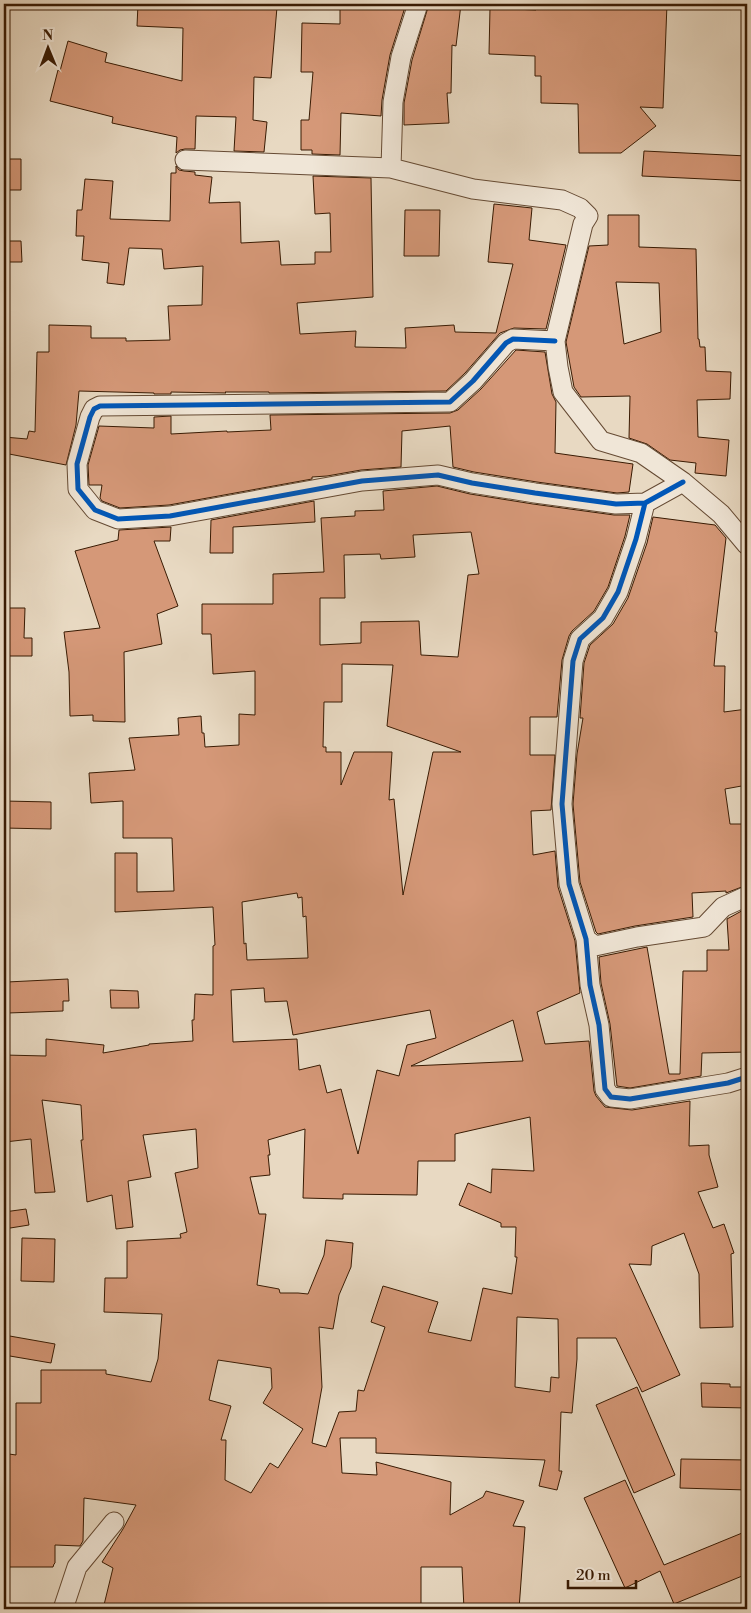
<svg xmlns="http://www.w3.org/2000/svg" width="751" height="1613" font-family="'Libre Bodoni',serif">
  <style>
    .building { fill: #d59878; stroke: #391b03; fill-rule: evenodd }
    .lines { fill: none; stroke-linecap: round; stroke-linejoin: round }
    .minor-casing { stroke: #654a33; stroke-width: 21 }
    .minor { stroke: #f0e6d7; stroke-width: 19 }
    .cycleway-casing { stroke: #f0e6d7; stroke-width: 8 }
    .cycleway { stroke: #0057b8; stroke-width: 5 }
  </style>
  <rect width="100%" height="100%" fill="#e8d9c2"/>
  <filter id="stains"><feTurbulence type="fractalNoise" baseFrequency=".004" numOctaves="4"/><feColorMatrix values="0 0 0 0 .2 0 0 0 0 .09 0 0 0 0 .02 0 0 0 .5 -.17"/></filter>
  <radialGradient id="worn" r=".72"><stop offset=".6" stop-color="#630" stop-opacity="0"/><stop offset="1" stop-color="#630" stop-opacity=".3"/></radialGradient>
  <path class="building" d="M 138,4 L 259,4 L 259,7 L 277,7 L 271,78 L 254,77 L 253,120 L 267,122 L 264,152 L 234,151 L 236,117 L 196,116 L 195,149 L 185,149 L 180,150 L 176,153 L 177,137 L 112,123 L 113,117 L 50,101 L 58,70 L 60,71 L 68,41 L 107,53 L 105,62 L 182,81 L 183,28 L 137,26 Z
    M 340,4 L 406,4 L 390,55 L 382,100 L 381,116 L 341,113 L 340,155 L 312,154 L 312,150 L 301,150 L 301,120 L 309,120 L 313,72 L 301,72 L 302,23 L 340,24 Z
    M 429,4 L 461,4 L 456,46 L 452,45 L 451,93 L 447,93 L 449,123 L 404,125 L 404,103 L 412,60 Z
    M 537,4 L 667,4 L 663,108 L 640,107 L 656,126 L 621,153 L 579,153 L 578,104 L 541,103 L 541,76 L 535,76 L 535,56 L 489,54 L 490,8 L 536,10 Z
    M 644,151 L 747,156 L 747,181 L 642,176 Z
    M 4,159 L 21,159 L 21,190 L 4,190 Z
    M 176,166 L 179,170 L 184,171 L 195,172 L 195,175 L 212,177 L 209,203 L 240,202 L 241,243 L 279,241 L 281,265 L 315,264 L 315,252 L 331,252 L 330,213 L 315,214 L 313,176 L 371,178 L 373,297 L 297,303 L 300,334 L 356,331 L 355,347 L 406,348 L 405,328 L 454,325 L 455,332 L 496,333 L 513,264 L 488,262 L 494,204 L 532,208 L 529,240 L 566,245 L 546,329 L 514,328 L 500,333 L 465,373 L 446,391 L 269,393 L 269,392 L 225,392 L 226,393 L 171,392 L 171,394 L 154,394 L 154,393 L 79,391 L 76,425 L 66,465 L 4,453 L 4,437 L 27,439 L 29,431 L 35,432 L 37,352 L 49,352 L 49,325 L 91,326 L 91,338 L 126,338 L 126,341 L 170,340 L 168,306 L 202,305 L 203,266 L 164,269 L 162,249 L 129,248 L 124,285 L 107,283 L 109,263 L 82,260 L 84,236 L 76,236 L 77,210 L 82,210 L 85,179 L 113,181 L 110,219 L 170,221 L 171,173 L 176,173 Z
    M 405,210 L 440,210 L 439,256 L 404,256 Z
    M 608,215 L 639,215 L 639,247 L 696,249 L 698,339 L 699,339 L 700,347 L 705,347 L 706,371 L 731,372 L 730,399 L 697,400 L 698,437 L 729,440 L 726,476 L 695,473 L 696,463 L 670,460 L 647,444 L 629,438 L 630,396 L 581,397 L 574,387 L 566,342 L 589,246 L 608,245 ZM 616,282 L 659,283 L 661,332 L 624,344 Z
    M 4,241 L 21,241 L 22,262 L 4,262 Z
    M 516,350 L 545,352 L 552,394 L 556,402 L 555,453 L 633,464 L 629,492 L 617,493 L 537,482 L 474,472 L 453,467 L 450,426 L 402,431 L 401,467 L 361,470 L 327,476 L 312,477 L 312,479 L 169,505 L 120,508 L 102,501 L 100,498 L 102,485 L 89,485 L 88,465 L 99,426 L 154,428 L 154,417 L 171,416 L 171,434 L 227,431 L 227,432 L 271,430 L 270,415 L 450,413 L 458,410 L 481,389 Z
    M 437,486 L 470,494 L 533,504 L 614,515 L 630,515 L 625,536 L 608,587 L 594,611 L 572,631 L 569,636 L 562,660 L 557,717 L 530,717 L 530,755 L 555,755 L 551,810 L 531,811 L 533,855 L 555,851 L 558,887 L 575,941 L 580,993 L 537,1012 L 545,1044 L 589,1041 L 594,1091 L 596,1096 L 605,1107 L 632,1110 L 690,1101 L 689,1146 L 709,1145 L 709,1155 L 718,1187 L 698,1192 L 713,1228 L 724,1224 L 734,1253 L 731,1254 L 733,1327 L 700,1328 L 699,1274 L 684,1233 L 652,1246 L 651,1265 L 629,1264 L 680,1375 L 642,1392 L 616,1338 L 577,1338 L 577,1359 L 572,1413 L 561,1412 L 559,1471 L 562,1471 L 557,1490 L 539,1486 L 545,1460 L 376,1453 L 376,1438 L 340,1438 L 342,1473 L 377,1475 L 376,1462 L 451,1482 L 450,1515 L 483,1497 L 486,1491 L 524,1501 L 513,1526 L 525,1527 L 519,1609 L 464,1609 L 462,1567 L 421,1567 L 421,1609 L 103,1609 L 113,1568 L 102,1562 L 123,1529 L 136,1505 L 84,1498 L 83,1541 L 80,1546 L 55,1545 L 55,1563 L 54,1564 L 53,1567 L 6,1567 L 9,1454 L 16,1455 L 16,1403 L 41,1403 L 41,1370 L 106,1370 L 106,1374 L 151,1382 L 158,1359 L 162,1314 L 104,1312 L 105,1278 L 127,1278 L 127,1241 L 181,1238 L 180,1234 L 187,1232 L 175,1173 L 198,1168 L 196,1129 L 143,1135 L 151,1177 L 128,1181 L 133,1227 L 116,1229 L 112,1195 L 87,1202 L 81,1140 L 83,1140 L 81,1105 L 42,1100 L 55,1192 L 35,1193 L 31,1139 L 5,1142 L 4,1131 L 4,1055 L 46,1056 L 46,1039 L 104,1045 L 103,1053 L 149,1045 L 149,1044 L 193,1041 L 192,1020 L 194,1020 L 195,994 L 213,995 L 213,946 L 215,945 L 213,907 L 115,912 L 115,853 L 137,853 L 137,892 L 174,891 L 172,838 L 123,838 L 123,801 L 91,803 L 89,773 L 135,770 L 129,738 L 179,735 L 178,718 L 201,716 L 202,733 L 204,733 L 205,747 L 239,745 L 239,714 L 255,715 L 255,671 L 213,674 L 211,634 L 202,634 L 202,604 L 273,604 L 273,574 L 324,572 L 321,518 L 355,516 L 355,511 L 384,510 L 383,491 ZM 471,532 L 479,574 L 468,575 L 458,657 L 421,655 L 419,621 L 361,622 L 361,643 L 320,645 L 320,598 L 345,598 L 344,555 L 380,554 L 381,559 L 415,557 L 413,535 ZM 342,664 L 393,665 L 387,726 L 461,752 L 433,752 L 403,895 L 394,799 L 389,800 L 392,752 L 354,752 L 341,785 L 341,752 L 326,752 L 326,747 L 323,747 L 324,702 L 342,702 ZM 297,893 L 298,898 L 302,897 L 303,917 L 306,916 L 308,958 L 247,960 L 246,943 L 244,944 L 242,902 ZM 264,988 L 265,1002 L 287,1001 L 293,1035 L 430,1010 L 436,1038 L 407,1045 L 399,1076 L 377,1070 L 358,1154 L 341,1089 L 327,1093 L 320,1065 L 299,1070 L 297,1039 L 233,1042 L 231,990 ZM 513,1020 L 523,1061 L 411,1066 L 471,1039 ZM 530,1117 L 534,1171 L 492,1169 L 491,1193 L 468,1183 L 459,1205 L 501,1223 L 501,1227 L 516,1227 L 515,1257 L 517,1257 L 512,1294 L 483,1288 L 471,1341 L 428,1332 L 438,1302 L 383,1286 L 371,1322 L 385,1327 L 364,1391 L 358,1390 L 356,1411 L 339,1412 L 326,1447 L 312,1443 L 322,1387 L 319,1327 L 333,1329 L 339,1295 L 351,1267 L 353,1243 L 326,1240 L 324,1255 L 308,1294 L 298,1293 L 280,1293 L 279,1289 L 257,1285 L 266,1214 L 259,1214 L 250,1177 L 270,1175 L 268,1155 L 270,1155 L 268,1140 L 305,1129 L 303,1198 L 343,1199 L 343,1194 L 417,1195 L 418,1161 L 455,1161 L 455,1134 ZM 517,1317 L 558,1319 L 559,1378 L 551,1377 L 550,1392 L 515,1387 ZM 218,1360 L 271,1368 L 272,1388 L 263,1403 L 303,1429 L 278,1468 L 270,1463 L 251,1493 L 225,1480 L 226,1440 L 221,1440 L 231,1406 L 209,1400 Z
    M 314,501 L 315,522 L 233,527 L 233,553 L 210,553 L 211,520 Z
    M 653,517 L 715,525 L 726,538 L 715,632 L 717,632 L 714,666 L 725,666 L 724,712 L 747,709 L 747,785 L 725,789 L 730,824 L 747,824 L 747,885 L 726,893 L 726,891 L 692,893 L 693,917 L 635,926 L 598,934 L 596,932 L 580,882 L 573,804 L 577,754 L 583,718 L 580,718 L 584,663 L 590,645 L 613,624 L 628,598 L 647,543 Z
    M 171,527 L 170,541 L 154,541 L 178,606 L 157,614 L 162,644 L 124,652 L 125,722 L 93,721 L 93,715 L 70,716 L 69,672 L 64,632 L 100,628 L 75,551 L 118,540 L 119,530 Z
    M 4,608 L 25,608 L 24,638 L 32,638 L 32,656 L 4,656 Z
    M 4,801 L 51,802 L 51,829 L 4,828 Z
    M 747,908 L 747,1052 L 702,1053 L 701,1076 L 630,1088 L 617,1086 L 610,1024 L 601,983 L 599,957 L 647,947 L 669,1074 L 680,1074 L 683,971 L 707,971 L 707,950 L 729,950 L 727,919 Z
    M 68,979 L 69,1001 L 63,1001 L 63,1011 L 8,1013 L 7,982 Z
    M 110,990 L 138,991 L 139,1008 L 111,1008 Z
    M 26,1209 L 29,1225 L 4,1229 L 4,1212 Z
    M 22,1238 L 55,1239 L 54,1282 L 21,1281 Z
    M 4,1335 L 55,1344 L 51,1363 L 4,1355 Z
    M 701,1383 L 730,1384 L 730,1387 L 747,1387 L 747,1408 L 702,1407 Z
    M 637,1387 L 675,1475 L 634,1493 L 596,1405 Z
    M 681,1459 L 747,1460 L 747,1490 L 680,1488 Z
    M 625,1480 L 664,1565 L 747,1531 L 747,1574 L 674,1604 L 660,1571 L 625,1588 L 584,1498 Z"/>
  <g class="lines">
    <defs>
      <path id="minor" d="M 185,160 L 391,168 L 473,189 L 562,200 L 580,208 L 588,216 L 583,224 L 555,341 L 558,367 L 563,392 L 601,441 L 641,453 L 683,482 L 721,514 L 747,545
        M 391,168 L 393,102 L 401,57 L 418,4
        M 555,341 L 513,339 L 506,343 L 473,381 L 450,402 L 100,406 L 94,409 L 90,417 L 77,464 L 78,489 L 95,510 L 118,519 L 170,516 L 362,481 L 438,475 L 472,483 L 535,493 L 616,504 L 645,503 L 683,482
        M 645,503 L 636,539 L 618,592 L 603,618 L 580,639 L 573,661 L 562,804 L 569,884 L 586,939 L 590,985 L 599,1025 L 605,1089 L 611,1097 L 630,1099 L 728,1083 L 747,1077
        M 586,939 L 595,946 L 637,937 L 704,927 L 723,907 L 747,896
        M 63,1609 L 77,1567 L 114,1522"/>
    </defs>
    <use href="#minor" class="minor-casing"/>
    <use href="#minor" class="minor"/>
    <defs>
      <path id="cycleway" d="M 555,341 L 513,339 L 506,343 L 473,381 L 450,402 L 100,406 L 94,409 L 90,417 L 77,464 L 78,489 L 95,510 L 118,519 L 170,516 L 362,481 L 438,475 L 472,483 L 535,493 L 616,504 L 645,503 L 683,482
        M 645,503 L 636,539 L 618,592 L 603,618 L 580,639 L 573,661 L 562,804 L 569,884 L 586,939 L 590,985 L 599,1025 L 605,1089 L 611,1097 L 630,1099 L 728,1083 L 747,1077"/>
    </defs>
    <use href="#cycleway" class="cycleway-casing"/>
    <use href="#cycleway" class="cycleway"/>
  </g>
  <rect width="751" height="1613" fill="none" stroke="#e8d9c2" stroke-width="20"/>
  <rect x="5" y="5" width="741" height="1603" fill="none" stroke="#391b03" stroke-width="2.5"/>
  <rect x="10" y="10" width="731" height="1593" fill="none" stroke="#391b03"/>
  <g transform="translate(48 48) rotate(359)" stroke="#f0e6d7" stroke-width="4" paint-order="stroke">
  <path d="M0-4L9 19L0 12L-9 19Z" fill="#391b03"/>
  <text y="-8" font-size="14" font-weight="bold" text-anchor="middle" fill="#391b03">N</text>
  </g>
  <path d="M568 1580v8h68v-8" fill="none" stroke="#391b03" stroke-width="2.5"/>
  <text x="576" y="1580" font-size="15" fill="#391b03" stroke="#f0e6d7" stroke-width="4" paint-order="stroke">20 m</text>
  <rect width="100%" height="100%" filter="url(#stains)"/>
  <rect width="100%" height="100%" fill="url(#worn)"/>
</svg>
